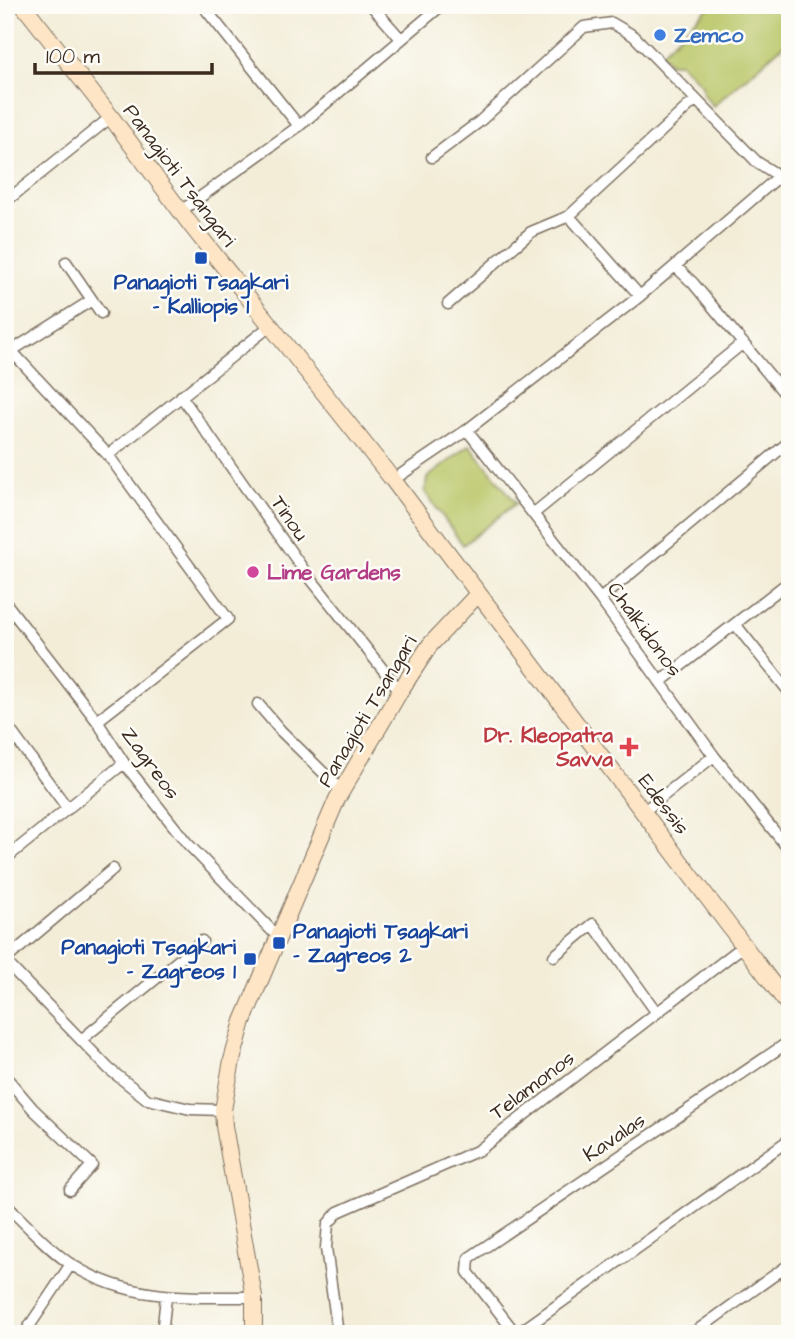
<svg xmlns="http://www.w3.org/2000/svg" width="795" height="1339" font-family="'Architects Daughter',sans-serif">
  <style>
    .green { fill: #bac667; stroke: #7a7842; stroke-width: 2 }
    .lines { fill: none; stroke-linecap: round; stroke-linejoin: round }
    .street-casing { stroke: #7b6e5f; stroke-width: 13 }
    .secondary-casing { stroke: #7b6e5f; stroke-width: 18 }
    .street { stroke: #fff; stroke-width: 10 }
    .secondary { stroke: #fde5c5; stroke-width: 16 }
    .shop-dot { fill: #3f7fe0; stroke: #fdfcf7; stroke-width: 2.5 }
    .transit-dot { fill: #1a4fb4; stroke: #fdfcf7; stroke-width: 2.5 }
    .hotel-dot { fill: #d1479c; stroke: #fdfcf7; stroke-width: 2.5 }
    .health-dot { fill: #e0444e; stroke: #fdfcf7; stroke-width: 2.5 }
    .labels { text-anchor: middle; stroke-width: 5; stroke-linejoin: round; paint-order: stroke }
    .shop-label { font-size: 21px; font-weight: bold; fill: #366cbe; stroke: #fdfcf7; text-anchor: start }
    .street-label { font-size: 21px; fill: #3b2a1e; stroke: #fdfcf7 }
    .transit-label { font-size: 21px; font-weight: bold; fill: #164399; stroke: #fdfcf7 }
    .hotel-label { font-size: 21px; font-weight: bold; fill: #b23c85; stroke: #fdfcf7; text-anchor: start }
    .health-label { font-size: 21px; font-weight: bold; fill: #be3a42; stroke: #fdfcf7; text-anchor: end }
  </style>
  <rect width="100%" height="100%" fill="#fdfcf7"/>
  <filter id="ink" filterUnits="userSpaceOnUse"><feTurbulence type="fractalNoise" baseFrequency=".0143" numOctaves="2"/><feDisplacementMap in="SourceGraphic" scale="14" xChannelSelector="R" yChannelSelector="G"/><feConvolveMatrix kernelMatrix="1 2 1 2 8 2 1 2 1" color-interpolation-filters="sRGB"/></filter>
  <filter id="wash" filterUnits="userSpaceOnUse"><feTurbulence type="fractalNoise" baseFrequency=".00686" numOctaves="4" result="noise"/><feDisplacementMap in="SourceGraphic" scale="28" xChannelSelector="R" yChannelSelector="G"/><feGaussianBlur stdDeviation="1.57" result="paint"/><feColorMatrix in="noise" values="0 0 0 0 0 0 0 0 0 0 0 0 0 0 0 0 0 1.4 0 .05"/><feComposite in="paint" operator="in"/></filter>
  <g filter="url(#wash)">
    <rect width="100%" height="100%" fill="#f3edd8"/>
    <path class="green" d="M 711,5 L 790,5 L 790,39 L 713,106 L 703,94 L 702,85 L 680,63 L 670,63 L 661,53 Z
      M 470,445 L 516,503 L 463,545 L 425,492 L 427,478 Z"/>
  </g>
  <g filter="url(#ink)">
    <g class="lines">
      <defs>
        <path id="street" d="M 206,5 L 207,11 L 299,126
          M 371,5 L 401,39
          M 432,157 L 479,122 L 584,27 L 612,23 L 634,36 L 757,162 L 779,176
          M 5,202 L 111,117
          M 181,211 L 299,126 L 442,5
          M 569,216 L 640,296
          M 66,262 L 101,313
          M 676,267 L 693,283 L 790,400
          M 448,304 L 531,232 L 569,216 L 695,100
          M 5,344 L 108,455 L 228,619 L 97,721
          M 11,351 L 92,300
          M 181,396 L 303,569 L 400,691
          M 467,430 L 600,599 L 714,756 L 790,851
          M 108,455 L 270,326
          M 393,480 L 467,430 L 640,296 L 790,167
          M 533,514 L 743,343
          M 600,599 L 790,441
          M 5,602 L 97,721 L 124,763 L 187,843 L 278,937
          M 735,624 L 790,693
          M 660,682 L 790,581
          M 258,704 L 281,731 L 342,791
          M 5,723 L 68,809
          M 644,811 L 714,756
          M 5,859 L 124,763
          M 554,956 L 593,924 L 657,1013
          M 5,960 L 113,869
          M 5,961 L 109,1069 L 147,1099 L 190,1109 L 223,1110
          M 81,1040 L 202,941
          M 5,1076 L 33,1109 L 92,1165 L 70,1190
          M 5,1204 C 25,1223 49,1250 72,1265 C 129,1301 189,1297 254,1297
          M 24,1334 L 71,1264
          M 162,1334 L 166,1297
          M 338,1334 L 326,1248 L 328,1224 L 338,1212 L 479,1150 L 742,947
          M 434,1334 L 437,1332
          M 516,1334 L 468,1272 L 469,1258 L 790,1041
          M 517,1334 L 790,1139
          M 692,1334 L 790,1264"/>
        <path id="secondary" d="M 23,5 L 111,117 L 190,224 L 393,480 L 790,1007
          M 254,1334 L 254,1297 L 224,1126 L 223,1110 L 232,1060 L 243,1021 L 337,799 L 400,691 L 430,645 L 478,594"/>
      </defs>
      <use href="#street" class="street-casing"/>
      <use href="#secondary" class="secondary-casing"/>
      <use href="#street" class="street"/>
      <use href="#secondary" class="secondary"/>
    </g>
  </g>
  <circle class="shop-dot" cx="660" cy="35" r="7"/>
  <g class="transit-dot">
    <rect x="194" y="251" width="14" height="14" rx="3.5"/>
    <rect x="272" y="936" width="14" height="14" rx="3.5"/>
    <rect x="243" y="952" width="14" height="14" rx="3.5"/>
  </g>
  <circle class="hotel-dot" cx="253" cy="572" r="7"/>
  <path class="health-dot" d="M625.5 736.5h7v7h7v7h-7v7h-7v-7h-7v-7h7z"/>
  <g class="labels">
    <g class="shop-label">
      <text x="674" y="42">Zemco</text>
    </g>
    <g class="street-label">
      <text transform="translate(180 175) rotate(53)" y="7">Panagioti Tsangari</text>
      <text transform="translate(290 518) rotate(55)" y="7">Tinou</text>
      <text transform="translate(645 629) rotate(54)" y="7">Chalkidonos</text>
      <text transform="translate(367 711) rotate(-59)" y="7">Panagioti Tsangari</text>
      <text transform="translate(151 763) rotate(54)" y="7">Zagreos</text>
      <text transform="translate(664 804) rotate(53)" y="7">Edessis</text>
      <text transform="translate(532 1085) rotate(-37)" y="7">Telamonos</text>
      <text transform="translate(614 1137) rotate(-34)" y="7">Kavalas</text>
    </g>
    <g class="transit-label">
      <text x="201" y="289">Panagioti Tsagkari<tspan x="201" dy="24">- Kalliopis 1</tspan></text>
      <text x="293" y="938" text-anchor="start">Panagioti Tsagkari<tspan x="293" dy="24">- Zagreos 2</tspan></text>
      <text x="236" y="954" text-anchor="end">Panagioti Tsagkari<tspan x="236" dy="24">- Zagreos 1</tspan></text>
    </g>
    <g class="hotel-label">
      <text x="267" y="579">Lime Gardens</text>
    </g>
    <g class="health-label">
      <text x="613" y="742">Dr. Kleopatra<tspan x="613" dy="24">Savva</tspan></text>
    </g>
  </g>
  <rect width="795" height="1339" fill="none" stroke="#fdfcf7" stroke-width="28"/>
  <path d="M35 63v10h177v-10" fill="none" stroke="#3b2a1e" stroke-width="3.5"/>
  <text x="46" y="63" font-size="21" fill="#3b2a1e" stroke="#fdfcf7" stroke-width="5" paint-order="stroke">100 m</text>
</svg>
